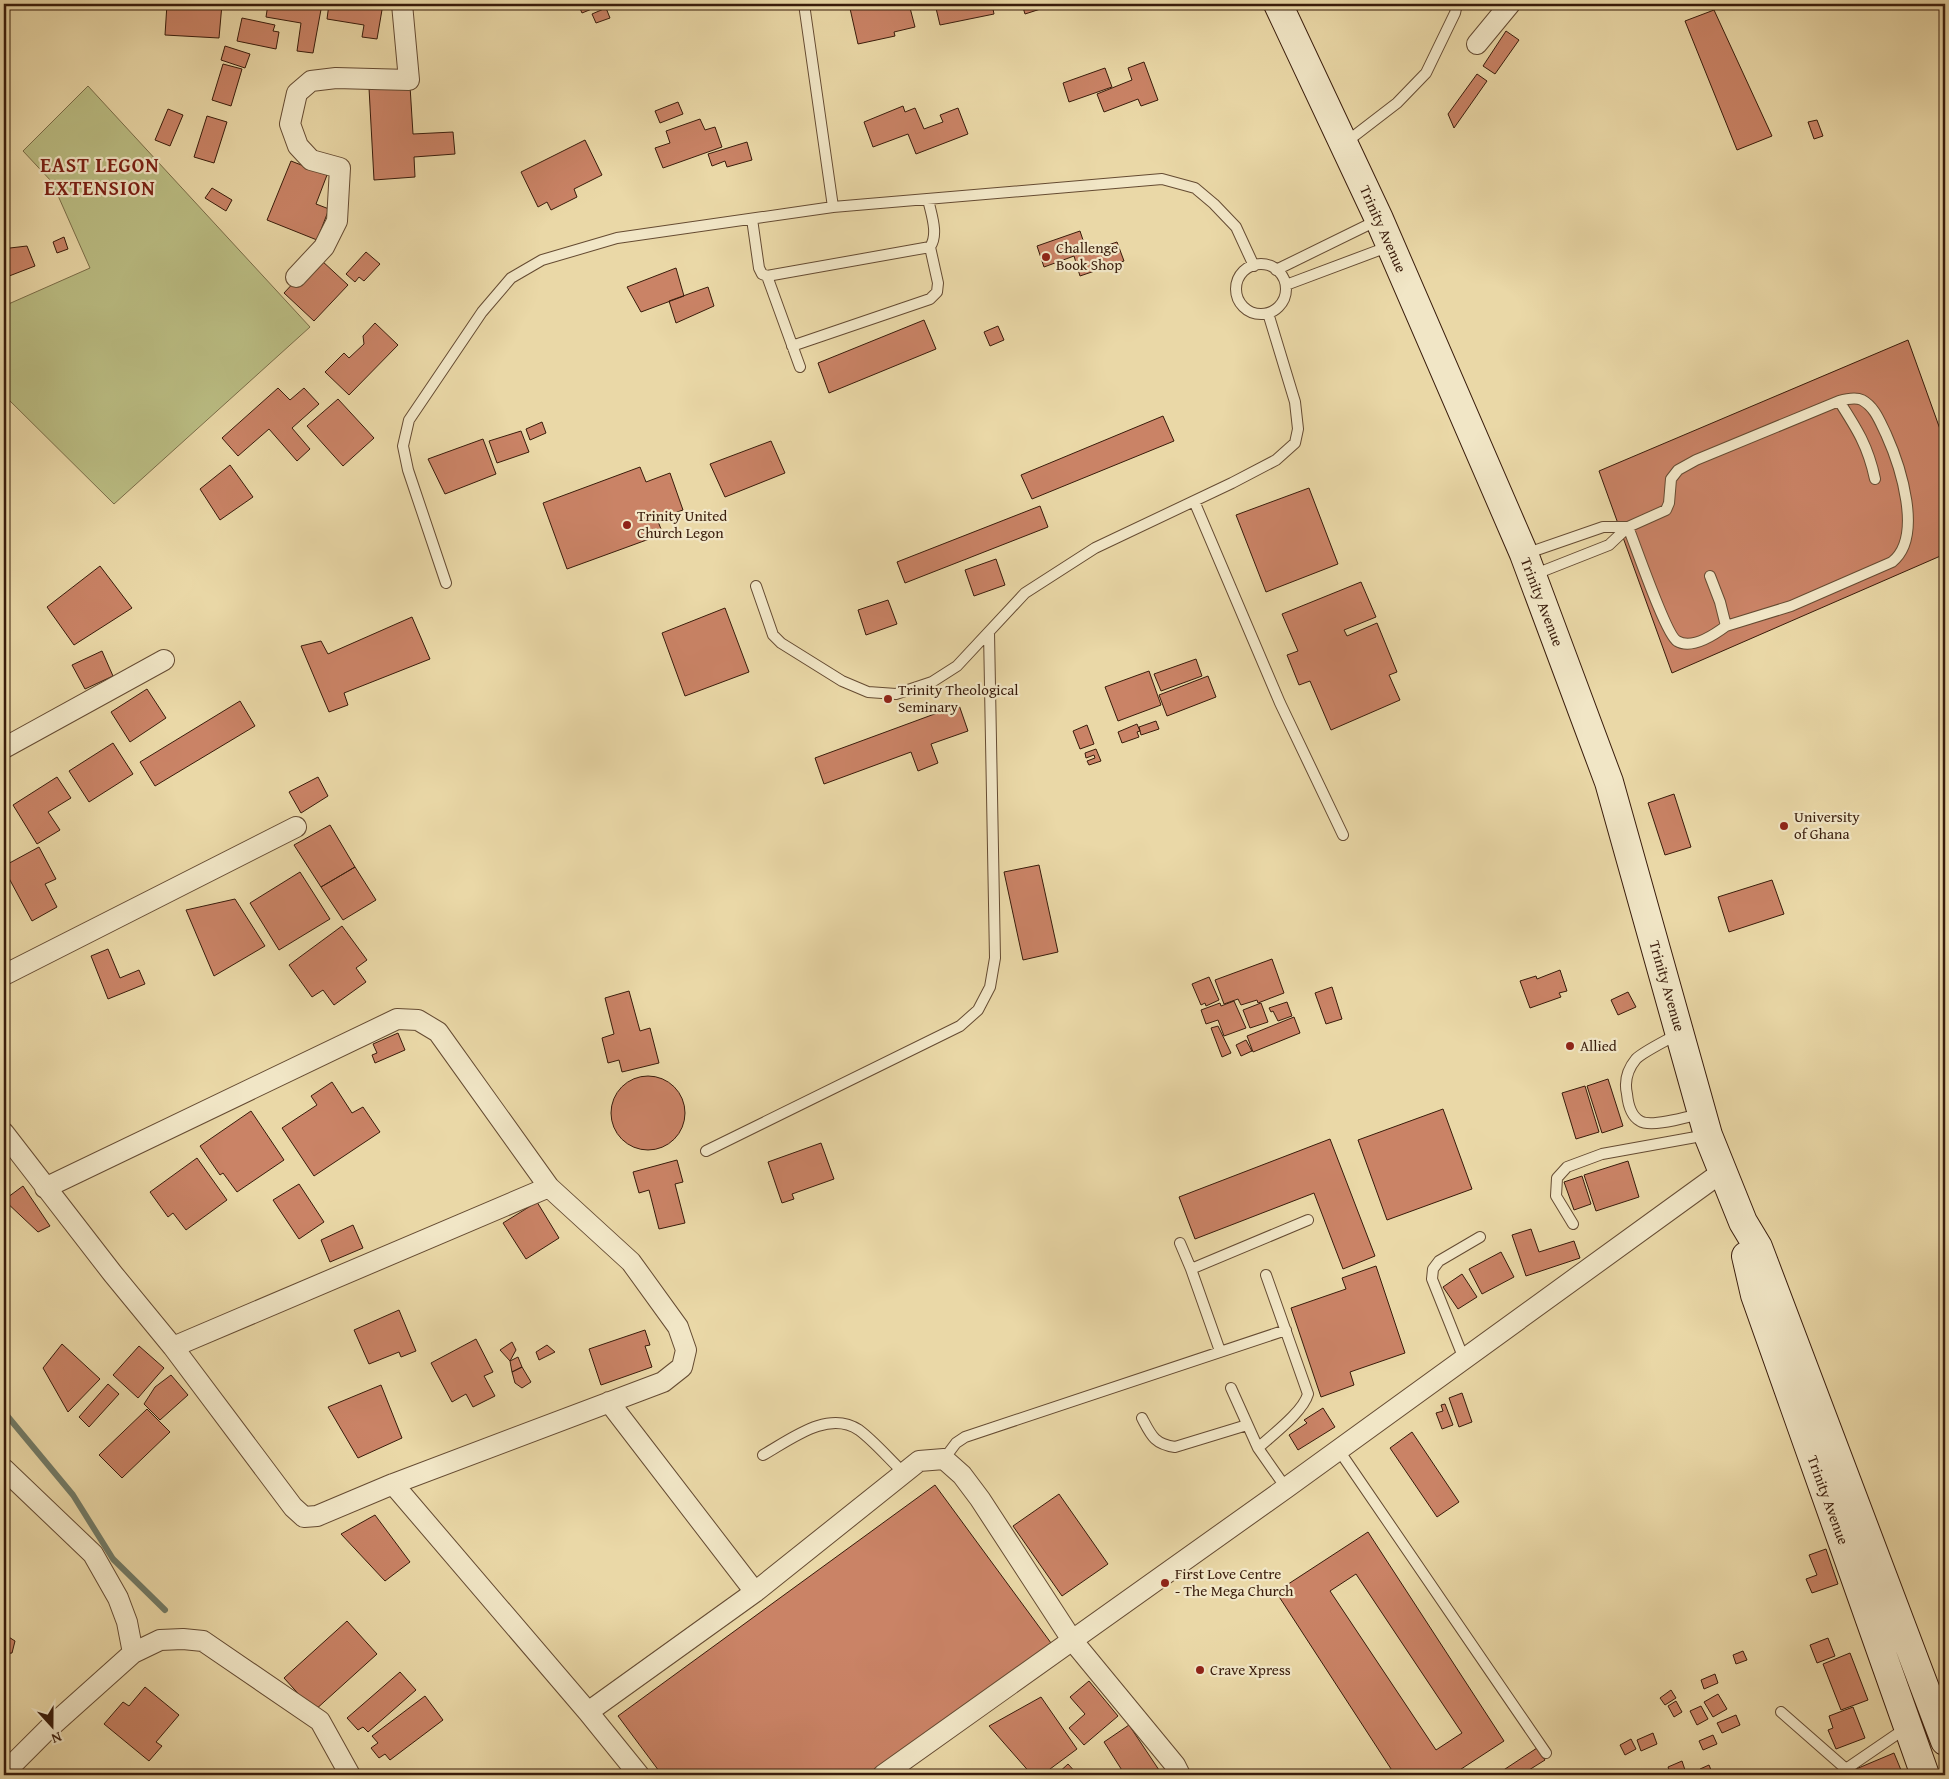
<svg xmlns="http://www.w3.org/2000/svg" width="1949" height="1779" font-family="'Gentium Book Plus',serif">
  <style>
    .green { fill: #bbbe84; stroke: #7a6d48 }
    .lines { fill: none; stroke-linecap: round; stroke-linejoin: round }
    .stream { stroke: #727b67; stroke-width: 6 }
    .building { fill: #ca8366; stroke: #391c0b; fill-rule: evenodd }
    .lane-casing { stroke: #654b32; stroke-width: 12 }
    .street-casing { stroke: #654b32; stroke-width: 22 }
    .secondary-casing { stroke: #391c0b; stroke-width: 30 }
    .lane { stroke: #f1e6c6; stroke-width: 10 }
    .street { stroke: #f1e6c6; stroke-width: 20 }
    .secondary { stroke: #f1e6c6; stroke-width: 28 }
    .poi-dot { fill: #8f2418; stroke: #f1e6c6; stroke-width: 2 }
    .labels { text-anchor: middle; stroke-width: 4.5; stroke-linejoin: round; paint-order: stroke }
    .street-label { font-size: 15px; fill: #391c0b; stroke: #f1e6c6 }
    .poi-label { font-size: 15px; fill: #391c0b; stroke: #f1e6c6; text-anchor: start }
    .district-label { font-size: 20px; font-weight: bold; letter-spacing: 1px; fill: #7a1f14; stroke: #f1e6c6 }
  </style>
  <rect width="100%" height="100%" fill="#ead8a7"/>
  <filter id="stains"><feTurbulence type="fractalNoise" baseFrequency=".004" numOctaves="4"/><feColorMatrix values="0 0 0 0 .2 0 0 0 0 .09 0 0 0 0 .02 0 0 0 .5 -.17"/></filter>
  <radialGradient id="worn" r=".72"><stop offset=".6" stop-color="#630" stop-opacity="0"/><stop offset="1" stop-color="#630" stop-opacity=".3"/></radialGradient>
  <path class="green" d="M 88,86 L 310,327 L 114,504 L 4,395 L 4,306 L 90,268 L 52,182 L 23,151 Z"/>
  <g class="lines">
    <path class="stream" d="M 4,1412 L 73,1495 L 113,1559 L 165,1610"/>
  </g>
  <path class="building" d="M 167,4 L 222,4 L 219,38 L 165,35 Z
    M 268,4 L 322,4 L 313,53 L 297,51 L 301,23 L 266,17 Z
    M 329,4 L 383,4 L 377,39 L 362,37 L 364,25 L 327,19 Z
    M 578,4 L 604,4 L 582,13 Z
    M 849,4 L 909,4 L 915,27 L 894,32 L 895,36 L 858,44 Z
    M 935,4 L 992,4 L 994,14 L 940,25 Z
    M 1022,4 L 1056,4 L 1025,14 Z
    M 606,8 L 610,18 L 596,23 L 592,14 Z
    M 1714,10 L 1772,136 L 1737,150 L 1685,21 Z
    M 242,18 L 275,25 L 273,31 L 279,32 L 276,49 L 237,41 Z
    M 1506,31 L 1519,40 L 1495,74 L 1483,66 Z
    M 225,46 L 250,54 L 245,68 L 221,60 Z
    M 1144,62 L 1158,100 L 1141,106 L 1138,99 L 1104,112 L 1097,94 L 1132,80 L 1128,68 Z
    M 223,64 L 242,69 L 231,106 L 212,100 Z
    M 1105,68 L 1112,87 L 1069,102 L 1063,83 Z
    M 1477,74 L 1487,81 L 1454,128 L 1448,114 Z
    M 410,86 L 413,134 L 453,132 L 455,154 L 414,157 L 415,177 L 374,180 L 369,88 Z
    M 678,102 L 683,114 L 660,123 L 655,111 Z
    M 903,106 L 905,112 L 915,108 L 924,129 L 943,122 L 940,115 L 958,108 L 968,134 L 916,154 L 908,134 L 873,147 L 864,122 Z
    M 168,109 L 183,115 L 170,146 L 155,140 Z
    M 207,116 L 227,122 L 214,163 L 194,157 Z
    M 700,119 L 705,130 L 715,127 L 722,147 L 663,168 L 655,148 L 670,143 L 666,131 Z
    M 1817,120 L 1823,136 L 1814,139 L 1808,122 Z
    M 585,140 L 602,175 L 574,189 L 577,197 L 551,210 L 547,202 L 538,207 L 521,172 Z
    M 747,142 L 752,160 L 727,167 L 725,161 L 712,166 L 708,154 Z
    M 291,161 L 327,175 L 316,204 L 329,209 L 317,240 L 267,220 Z
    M 212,188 L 232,200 L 226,211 L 205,198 Z
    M 1080,231 L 1087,252 L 1117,242 L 1124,261 L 1080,276 L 1074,256 L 1044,267 L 1037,246 Z
    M 64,237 L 68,249 L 57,253 L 53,242 Z
    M 27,246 L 35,266 L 4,278 L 4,251 L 10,248 Z
    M 366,252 L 380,264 L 364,281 L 359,277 L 355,282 L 346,274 Z
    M 321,260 L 348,285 L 314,321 L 284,293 L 297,279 Z
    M 676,268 L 684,296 L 641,312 L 627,287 Z
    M 708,287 L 714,306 L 676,323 L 669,301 Z
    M 924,320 L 936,349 L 829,393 L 818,363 Z
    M 375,323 L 398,345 L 349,395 L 325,372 L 344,353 L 349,358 L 364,344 L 363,336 Z
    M 998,326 L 1004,340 L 990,346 L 984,332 Z
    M 1908,340 L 1945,443 L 1945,554 L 1672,673 L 1599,471 Z
    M 278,388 L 290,400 L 304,388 L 319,404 L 292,428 L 310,449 L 297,461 L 269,429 L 238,456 L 222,438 Z
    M 338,399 L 374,438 L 343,466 L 307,426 Z
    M 1163,416 L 1174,441 L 1032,499 L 1021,475 Z
    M 542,422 L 546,433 L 530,440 L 526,429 Z
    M 521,431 L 529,452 L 497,463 L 489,441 Z
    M 483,439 L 496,474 L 445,494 L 428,459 Z
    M 771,441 L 785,473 L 725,497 L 710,464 Z
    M 230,465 L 253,497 L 220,520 L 200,489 Z
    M 640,467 L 646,482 L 670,473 L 683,510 L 657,519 L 663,534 L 567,569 L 543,503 Z
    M 1309,488 L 1338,564 L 1266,592 L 1236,515 Z
    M 1040,506 L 1048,527 L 905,583 L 897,562 Z
    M 996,559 L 1005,585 L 974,596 L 965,570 Z
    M 100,566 L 132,608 L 74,645 L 47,607 Z
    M 1361,582 L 1376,617 L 1344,630 L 1347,636 L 1377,623 L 1397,672 L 1389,675 L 1400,700 L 1331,730 L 1310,681 L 1299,685 L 1287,655 L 1298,651 L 1282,614 Z
    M 888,600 L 897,624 L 866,635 L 858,610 Z
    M 725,608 L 749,672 L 685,696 L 662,633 Z
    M 412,617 L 430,659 L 344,693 L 348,705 L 329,712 L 301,646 L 321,641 L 328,654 Z
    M 102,651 L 113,676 L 85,689 L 72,665 Z
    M 1196,659 L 1202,676 L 1161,691 L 1154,674 Z
    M 1149,671 L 1161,705 L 1118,721 L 1105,687 Z
    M 1208,676 L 1216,697 L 1167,716 L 1159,695 Z
    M 147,689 L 166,718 L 130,742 L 111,712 Z
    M 240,701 L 255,726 L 155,786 L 140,762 Z
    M 959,705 L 968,731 L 931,744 L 938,763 L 918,771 L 911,752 L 824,784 L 815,758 Z
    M 1156,721 L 1159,729 L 1141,735 L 1139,727 Z
    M 1137,724 L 1140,731 L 1137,732 L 1139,737 L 1122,743 L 1118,732 Z
    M 1087,725 L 1094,744 L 1080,749 L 1073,731 Z
    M 113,743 L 133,774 L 89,802 L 69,771 Z
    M 1096,749 L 1101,761 L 1089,765 L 1087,761 L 1095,758 L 1094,755 L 1086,758 L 1085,753 Z
    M 57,777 L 71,798 L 48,812 L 60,830 L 37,844 L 13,805 Z
    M 318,777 L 328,796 L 301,813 L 289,792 Z
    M 1674,794 L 1691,847 L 1665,855 L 1648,803 Z
    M 330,825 L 355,867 L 321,887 L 294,845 Z
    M 39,847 L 56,879 L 45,884 L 57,907 L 32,921 L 4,869 L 4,866 Z
    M 1039,865 L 1058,952 L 1023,960 L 1004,872 Z
    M 355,867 L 376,900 L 343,920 L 321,887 Z
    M 300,872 L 330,919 L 279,950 L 250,903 Z
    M 1772,880 L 1784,914 L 1729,932 L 1718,897 Z
    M 235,899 L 265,946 L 214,976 L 186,910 Z
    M 342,926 L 367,960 L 356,968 L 366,982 L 334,1005 L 323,990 L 312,997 L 289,965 Z
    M 108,949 L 120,978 L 139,970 L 145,984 L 108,999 L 91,956 Z
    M 1272,959 L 1284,993 L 1258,1003 L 1257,1000 L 1241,1005 L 1238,999 L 1224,1004 L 1215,980 Z
    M 1560,970 L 1567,991 L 1559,993 L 1561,997 L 1530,1008 L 1520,981 L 1536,976 L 1537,979 Z
    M 1209,977 L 1219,1000 L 1206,1006 L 1205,1003 L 1201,1005 L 1192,984 Z
    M 1332,987 L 1342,1019 L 1326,1024 L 1315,993 Z
    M 629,991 L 640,1031 L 650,1028 L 659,1063 L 622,1072 L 619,1060 L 608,1063 L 602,1038 L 614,1034 L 605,998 Z
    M 1628,992 L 1636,1007 L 1618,1015 L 1611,1000 Z
    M 1234,1001 L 1246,1028 L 1224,1036 L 1218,1020 L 1206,1024 L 1201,1010 L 1220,1003 L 1221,1006 Z
    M 1287,1002 L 1292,1016 L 1278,1021 L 1273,1011 L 1271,1012 L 1269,1008 Z
    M 1261,1003 L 1268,1022 L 1250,1028 L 1243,1010 Z
    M 1294,1017 L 1300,1033 L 1253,1052 L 1247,1036 Z
    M 1218,1026 L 1231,1053 L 1222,1057 L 1211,1028 Z
    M 398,1033 L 405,1050 L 375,1063 L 372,1055 L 377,1053 L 373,1044 Z
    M 1246,1040 L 1252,1051 L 1241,1056 L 1236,1045 Z
    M611 1113a37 37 0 1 1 74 0a37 37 0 1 1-74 0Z
    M 1608,1079 L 1623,1126 L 1602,1133 L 1587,1086 Z
    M 332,1082 L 352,1113 L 363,1107 L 380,1132 L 314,1176 L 282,1128 L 317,1105 L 311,1096 Z
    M 1585,1086 L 1599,1132 L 1576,1139 L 1562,1093 Z
    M 1443,1109 L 1472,1189 L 1387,1220 L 1358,1140 Z
    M 251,1111 L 284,1160 L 237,1192 L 223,1173 L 220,1175 L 200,1146 Z
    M 1330,1139 L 1375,1256 L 1343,1269 L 1314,1193 L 1195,1239 L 1179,1197 Z
    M 821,1143 L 834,1179 L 792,1194 L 794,1199 L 782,1203 L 768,1162 Z
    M 197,1158 L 227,1200 L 186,1230 L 173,1213 L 168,1217 L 150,1192 Z
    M 677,1160 L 683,1182 L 675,1184 L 685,1223 L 659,1229 L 649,1190 L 639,1193 L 633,1172 Z
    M 1628,1161 L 1639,1197 L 1596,1211 L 1584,1175 Z
    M 1582,1176 L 1591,1204 L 1574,1210 L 1564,1182 Z
    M 299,1184 L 324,1222 L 299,1239 L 273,1200 Z
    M 23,1186 L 50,1226 L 38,1232 L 4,1200 Z
    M 537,1202 L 559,1238 L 526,1259 L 503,1223 Z
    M 353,1225 L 363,1248 L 330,1262 L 321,1240 Z
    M 1531,1229 L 1539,1252 L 1574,1241 L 1580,1258 L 1526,1276 L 1512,1235 Z
    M 1501,1252 L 1514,1277 L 1482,1294 L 1469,1269 Z
    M 1376,1266 L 1405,1353 L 1350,1372 L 1354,1385 L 1321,1397 L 1291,1308 L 1346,1289 L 1342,1278 Z
    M 1462,1274 L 1477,1297 L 1458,1309 L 1443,1287 Z
    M 399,1310 L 416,1351 L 401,1357 L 399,1352 L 369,1364 L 354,1330 Z
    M 645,1330 L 650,1345 L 645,1346 L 652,1367 L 601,1385 L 589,1349 Z
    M 476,1339 L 493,1372 L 484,1376 L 495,1396 L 473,1407 L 466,1394 L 452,1402 L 431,1363 Z
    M 512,1342 L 516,1350 L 510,1361 L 500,1350 Z
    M 62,1344 L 100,1379 L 68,1412 L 43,1368 Z
    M 547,1345 L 555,1352 L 539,1360 L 536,1352 Z
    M 139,1346 L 164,1368 L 138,1398 L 113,1375 Z
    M 518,1357 L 522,1367 L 512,1372 L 510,1361 Z
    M 522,1367 L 531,1382 L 522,1388 L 515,1383 L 512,1372 Z
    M 171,1375 L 188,1395 L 160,1420 L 144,1404 L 155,1387 Z
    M 108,1384 L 119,1394 L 89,1427 L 79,1417 Z
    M 381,1385 L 402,1438 L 358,1458 L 328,1407 Z
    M 1462,1393 L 1472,1422 L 1459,1427 L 1449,1398 Z
    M 1445,1404 L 1453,1425 L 1442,1429 L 1436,1413 L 1443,1411 L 1441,1405 Z
    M 1323,1408 L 1335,1427 L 1298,1450 L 1289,1435 L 1307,1423 L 1304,1420 Z
    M 147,1409 L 170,1432 L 122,1478 L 99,1455 Z
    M 1412,1432 L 1459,1502 L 1437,1517 L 1390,1448 Z
    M 935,1485 L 1051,1643 L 870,1775 L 662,1775 L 618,1716 Z
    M 1059,1494 L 1108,1564 L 1062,1596 L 1013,1526 Z
    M 375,1515 L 410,1562 L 385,1581 L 341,1534 Z
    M 1368,1532 L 1504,1741 L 1452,1775 L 1395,1775 L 1276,1592 ZM 1356,1574 L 1462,1733 L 1436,1750 L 1330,1591 Z
    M 1826,1549 L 1838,1584 L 1812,1593 L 1806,1579 L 1817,1575 L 1809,1555 Z
    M 347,1621 L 377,1654 L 314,1711 L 284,1678 Z
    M 4,1634 L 15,1641 L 12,1653 L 4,1654 Z
    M 1828,1638 L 1835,1656 L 1817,1663 L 1810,1645 Z
    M 1743,1651 L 1747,1660 L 1736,1664 L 1733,1655 Z
    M 1850,1653 L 1868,1700 L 1841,1710 L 1823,1664 Z
    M 400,1672 L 416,1690 L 368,1732 L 363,1727 L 358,1730 L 347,1718 Z
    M 1715,1674 L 1718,1683 L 1704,1689 L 1701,1680 Z
    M 1089,1681 L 1118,1716 L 1084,1745 L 1069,1728 L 1085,1714 L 1070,1697 Z
    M 145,1687 L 179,1715 L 156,1742 L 162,1746 L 149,1761 L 104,1724 L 123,1702 L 129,1706 Z
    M 1671,1690 L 1676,1698 L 1665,1705 L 1660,1698 Z
    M 1718,1694 L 1727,1709 L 1713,1717 L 1704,1702 Z
    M 425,1696 L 443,1720 L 390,1760 L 385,1754 L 379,1758 L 371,1748 L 378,1743 L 372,1736 Z
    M 1041,1697 L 1077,1749 L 1042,1775 L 1032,1775 L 989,1726 Z
    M 1676,1701 L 1682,1712 L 1674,1717 L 1668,1706 Z
    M 1701,1706 L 1708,1719 L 1697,1725 L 1690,1711 Z
    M 1853,1707 L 1865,1738 L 1836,1749 L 1828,1730 L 1833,1728 L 1829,1716 Z
    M 1736,1715 L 1740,1725 L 1722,1733 L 1717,1723 Z
    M 1129,1725 L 1159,1770 L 1151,1775 L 1125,1775 L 1104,1742 Z
    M 1653,1733 L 1657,1744 L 1641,1751 L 1637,1740 Z
    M 1713,1735 L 1717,1744 L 1703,1750 L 1699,1741 Z
    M 1631,1739 L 1636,1749 L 1625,1755 L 1620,1745 Z
    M 1537,1748 L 1545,1760 L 1521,1775 L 1496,1775 Z
    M 1894,1753 L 1903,1775 L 1859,1775 L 1856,1769 Z
    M 1682,1761 L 1685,1770 L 1671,1775 L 1668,1767 Z
    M 1068,1764 L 1078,1775 L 1056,1775 Z
    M 1709,1765 L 1713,1775 L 1703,1775 L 1700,1769 Z"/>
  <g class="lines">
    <defs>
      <path id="lane" d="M 804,4 L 833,207
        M 1345,143 L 1397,103 L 1426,73 L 1455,13 L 1457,4
        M 752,219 L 759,268 L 762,274 L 767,276 L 930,247 C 939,234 931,214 928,199
        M1236 289a25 25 0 1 1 50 0a25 25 0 1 1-50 0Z
        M 1276,270 L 1378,220
        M 767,276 L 800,367
        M 1286,285 L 1390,246
        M 792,346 L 930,299 L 937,292 L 938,283 L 930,247
        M 1194,501 L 1280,703 L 1343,835
        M 1628,527 C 1635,544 1666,635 1677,641 C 1692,650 1714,635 1726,626 L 1720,602 L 1710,576
        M 1525,554 L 1603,527 L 1628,527
        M 1533,575 L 1609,545 L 1628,527 L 1666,510 L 1669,503 L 1671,479 L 1678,470 L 1696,460 L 1839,401 C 1857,429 1868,446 1875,479
        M 446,583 L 408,470 L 403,446 L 409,420 L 482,312 L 511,278 L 542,260 L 617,238 L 833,207 L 1162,179 L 1195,188 L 1214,204 L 1236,227 L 1254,266
        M 756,586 L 773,635 L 781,643 L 842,681 L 868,692 L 896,694 L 932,682 L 957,666 L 1025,593 L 1095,548 L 1232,483 L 1276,460 L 1295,443 L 1298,429 L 1295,402 L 1268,313
        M 1726,626 L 1791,606 L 1892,562 C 1924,537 1900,465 1886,434 C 1880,422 1875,407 1862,400 C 1856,397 1846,399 1839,401
        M 1679,1033 C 1668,1040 1644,1051 1636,1059 C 1627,1070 1624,1081 1627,1094 C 1628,1104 1631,1116 1640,1121 C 1651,1128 1686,1117 1700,1114
        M 706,1151 L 960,1026 L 978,1010 L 990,987 L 995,958 L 989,632
        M 1573,1224 L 1556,1196 L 1557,1178 L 1567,1167 L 1602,1154 L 1707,1135
        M 1180,1243 L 1191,1269 L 1220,1351
        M 1191,1269 L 1308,1220
        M 1464,1359 L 1432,1279 L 1433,1269 L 1439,1261 L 1480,1237
        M 1231,1388 L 1258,1448 L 1286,1488
        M 1142,1418 C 1151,1435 1154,1444 1175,1447 L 1247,1425
        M 1258,1448 C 1272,1435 1303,1412 1308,1394 L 1266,1275
        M 1338,1449 L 1546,1753
        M 763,1455 C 790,1440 828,1409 859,1430 C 875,1442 889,1459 904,1473
        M 944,1459 L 956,1443 L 965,1437 L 1286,1330
        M 1781,1712 L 1846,1769
        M 1846,1774 L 1846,1769 L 1906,1728"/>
      <path id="street" d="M 1477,44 L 1510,4
        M 296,277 L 324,247 L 337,221 L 340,168 L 311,160 L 298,146 L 290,124 L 297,93 L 311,81 L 336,78 L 409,80 L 402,4
        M 4,748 L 164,660
        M 4,975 L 296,827
        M 4,1133 L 113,1274 L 173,1347 L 293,1507 L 304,1517 L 317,1516 L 393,1484 L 663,1382 L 682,1367 L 686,1350 L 678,1327 L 631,1262 L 549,1187 L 438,1032 L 418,1020 L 397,1019 L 45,1188
        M 173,1347 L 549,1187
        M 609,1402 L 755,1592
        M 4,1469 L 93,1554 L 118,1598 L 127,1622 L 133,1653
        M 393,1484 L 588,1712 L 639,1775
        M 588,1712 L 755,1592 L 919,1461 L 944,1459 L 962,1475 L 980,1499 L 1072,1640 L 1175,1765 L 1180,1775
        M 4,1773 L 47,1730 L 133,1653 L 160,1640 L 183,1639 L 203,1641 L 320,1721 L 350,1775
        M 883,1775 L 1286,1488 L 1722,1172"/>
      <path id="secondary" d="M 1278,4 L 1379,219 L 1524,554 L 1609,782 L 1708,1135 L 1743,1222 L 1758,1247 L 1945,1741
        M 1746,1256 L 1755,1295 L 1925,1775"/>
    </defs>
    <use href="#lane" class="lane-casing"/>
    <use href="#street" class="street-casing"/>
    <use href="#secondary" class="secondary-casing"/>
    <use href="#lane" class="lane"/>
    <use href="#street" class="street"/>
    <use href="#secondary" class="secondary"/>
  </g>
  <g class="poi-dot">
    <circle cx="1046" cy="257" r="5"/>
    <circle cx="627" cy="525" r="5"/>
    <circle cx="888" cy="699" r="5"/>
    <circle cx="1784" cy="826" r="5"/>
    <circle cx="1570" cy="1046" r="5"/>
    <circle cx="1165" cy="1583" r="5"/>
    <circle cx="1200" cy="1670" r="5"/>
  </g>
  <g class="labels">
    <g class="street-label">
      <text transform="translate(1383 229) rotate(66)" y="5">Trinity Avenue</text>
      <text transform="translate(1542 602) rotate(69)" y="5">Trinity Avenue</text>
      <text transform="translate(1667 986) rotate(74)" y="5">Trinity Avenue</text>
      <text transform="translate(1828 1500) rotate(70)" y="5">Trinity Avenue</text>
    </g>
    <g class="poi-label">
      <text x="1056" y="253">Challenge<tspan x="1056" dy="17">Book Shop</tspan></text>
      <text x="637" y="521">Trinity United<tspan x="637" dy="17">Church Legon</tspan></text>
      <text x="898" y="695">Trinity Theological<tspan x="898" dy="17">Seminary</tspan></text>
      <text x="1794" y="822">University<tspan x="1794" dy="17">of Ghana</tspan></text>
      <text x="1580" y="1051">Allied</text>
      <text x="1175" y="1579">First Love Centre<tspan x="1175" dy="17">- The Mega Church</tspan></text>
      <text x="1210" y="1675">Crave Xpress</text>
    </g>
    <g class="district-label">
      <text x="100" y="172">EAST LEGON<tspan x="100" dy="23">EXTENSION</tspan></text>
    </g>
  </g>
  <rect width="1949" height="1779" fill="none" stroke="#ead8a7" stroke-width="20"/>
  <rect x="5" y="5" width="1939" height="1769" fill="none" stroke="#391c0b" stroke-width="2.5"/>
  <rect x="10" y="10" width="1929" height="1759" fill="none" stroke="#391c0b"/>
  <g transform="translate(52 1726) rotate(159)" stroke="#f1e6c6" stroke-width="4" paint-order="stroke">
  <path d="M0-4L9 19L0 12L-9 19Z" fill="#391c0b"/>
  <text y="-8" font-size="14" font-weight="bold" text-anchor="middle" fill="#391c0b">N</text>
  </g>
  <rect width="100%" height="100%" filter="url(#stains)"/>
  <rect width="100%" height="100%" fill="url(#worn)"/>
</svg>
